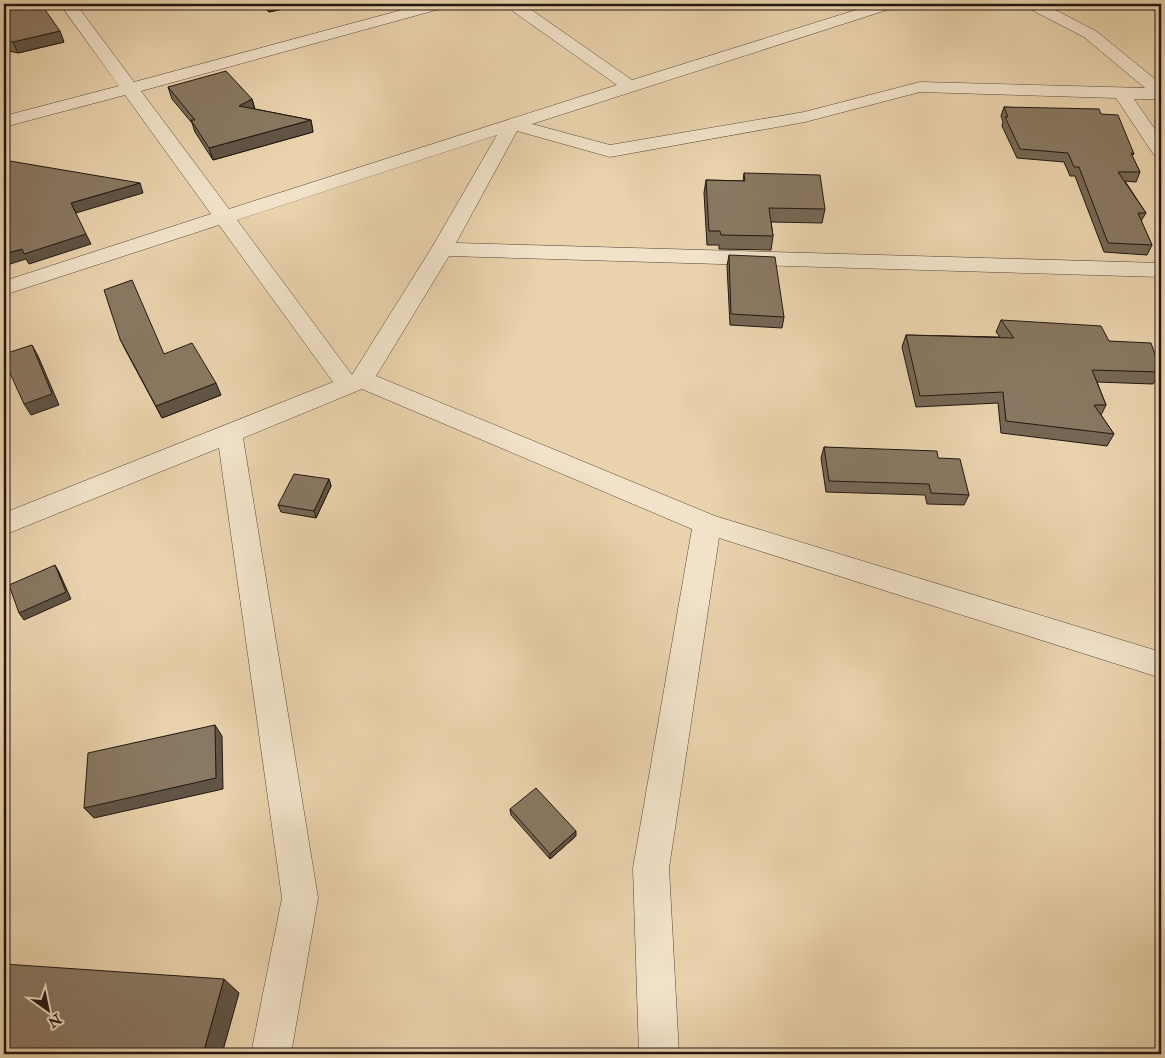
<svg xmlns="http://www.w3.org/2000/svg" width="1165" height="1058" font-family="'IM FELL Double Pica',serif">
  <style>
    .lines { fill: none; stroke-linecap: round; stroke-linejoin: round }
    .street-casing { stroke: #534638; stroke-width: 1 }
    .street { fill: #f1e2c9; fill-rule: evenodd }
    .wall { fill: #766754; stroke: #211711 }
    .shaded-wall { fill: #605445; stroke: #211711 }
    .building { fill: #897862; stroke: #211711 }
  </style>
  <rect width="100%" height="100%" fill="#e9d2ac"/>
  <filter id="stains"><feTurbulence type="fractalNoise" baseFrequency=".004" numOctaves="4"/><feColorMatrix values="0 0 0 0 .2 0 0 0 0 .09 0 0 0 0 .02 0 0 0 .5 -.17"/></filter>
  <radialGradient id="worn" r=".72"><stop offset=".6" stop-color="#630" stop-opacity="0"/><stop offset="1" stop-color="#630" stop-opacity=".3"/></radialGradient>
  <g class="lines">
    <defs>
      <path id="street" d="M 60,4 L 76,4 L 134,82 L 424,4 L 449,4 L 447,7 L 141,91 L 229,209 L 617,85 L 507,7 L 505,4 L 523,4 L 632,80 L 875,4 L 898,4 L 896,7 L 532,124 L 610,145 L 804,112 L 920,82 L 1145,88 L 1084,37 L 1026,7 L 1024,4 L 1044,4 L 1096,31 L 1161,84 L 1161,99 L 1134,99 L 1161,138 L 1161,157 L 1154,155 L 1116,98 L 920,92 L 805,122 L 610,157 L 517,131 L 456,243 L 1161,263 L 1161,277 L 449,256 L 376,376 L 715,516 L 1161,652 L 1161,678 L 719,538 L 669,868 L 679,1054 L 639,1054 L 633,868 L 692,529 L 362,389 L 243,438 L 318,898 L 291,1054 L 251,1054 L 282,898 L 219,448 L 4,535 L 4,513 L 333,382 L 219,225 L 4,295 L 4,281 L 211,214 L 125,95 L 4,127 L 4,116 L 119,86 ZM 497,135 L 431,249 L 352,375 L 237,220 Z"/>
    </defs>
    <use href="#street" class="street-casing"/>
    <use href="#street" class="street"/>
  </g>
  <path class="wall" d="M 4,4 L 28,7 L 64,42 L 18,53 L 4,50 Z
    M 260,4 L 305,4 L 269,12 Z
    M 1140,4 L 1161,4 L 1161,13 Z
    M 168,87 L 252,99 L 255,109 L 311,120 L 313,132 L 213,160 L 195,132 L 192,123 L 172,99 Z
    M 1004,107 L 1101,114 L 1134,154 L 1132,156 L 1140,172 L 1136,182 L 1125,181 L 1146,213 L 1141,221 L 1152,245 L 1147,255 L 1104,252 L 1075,176 L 1070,176 L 1064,162 L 1017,158 L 1002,126 L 1003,122 L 1001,116 Z
    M 744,173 L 825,209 L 822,223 L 771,222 L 773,236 L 771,250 L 719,249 L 719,245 L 707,245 L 704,193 L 706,180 L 743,181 Z
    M 729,255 L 784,317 L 782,328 L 730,325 L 727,266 Z
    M 1001,320 L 1109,341 L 1161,372 L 1153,384 L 1097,382 L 1106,405 L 1101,415 L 1114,434 L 1107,446 L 1001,433 L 998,403 L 916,407 L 902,347 L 906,335 L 1000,337 L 996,332 Z
    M 120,339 L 164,354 L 221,395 L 162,418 L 126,351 Z
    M 824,447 L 938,458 L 969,495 L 964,505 L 927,504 L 925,495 L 826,492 L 821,458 Z
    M 329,479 L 331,486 L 316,518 L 281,512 L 278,505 Z
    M 510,809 L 576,836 L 550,859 L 511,815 Z"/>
  <path class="shaded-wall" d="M 275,4 L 305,4 L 269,12 L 267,6 Z
    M 60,31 L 64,42 L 18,53 L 13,42 Z
    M 252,99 L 255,111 L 239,106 Z
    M 311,120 L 313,132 L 213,160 L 209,148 Z
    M 140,183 L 143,193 L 76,213 L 71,203 Z
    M 86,234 L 91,244 L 29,264 L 26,259 L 4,266 L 4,254 L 22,249 Z
    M 32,345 L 38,356 L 59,405 L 31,415 L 24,404 Z
    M 216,383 L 221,395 L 162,418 L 156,406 Z
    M 329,479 L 331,486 L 316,518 L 314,511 Z
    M 55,565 L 59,572 L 71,599 L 24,620 L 19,613 Z
    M 215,725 L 222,736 L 223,789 L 94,818 L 84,808 Z
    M 576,831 L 576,836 L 550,859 L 550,854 Z
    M 224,979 L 239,993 L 222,1054 L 203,1054 Z"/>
  <path class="building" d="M 4,4 L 26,4 L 28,7 L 41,4 L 60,31 L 13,42 L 4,40 Z
    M 265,4 L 275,4 L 267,6 Z
    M 226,71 L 252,99 L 239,106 L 311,120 L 209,148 L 191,120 L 195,120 L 168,87 Z
    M 1004,107 L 1099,109 L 1101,114 L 1118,115 L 1134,154 L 1131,153 L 1140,172 L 1118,172 L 1146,213 L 1138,213 L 1152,245 L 1108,243 L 1079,167 L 1074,167 L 1068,153 L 1020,149 L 1005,117 L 1008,117 Z
    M 4,160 L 140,183 L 71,203 L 86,234 L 24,254 L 22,249 L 4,254 Z
    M 744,173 L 820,175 L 825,209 L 769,208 L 773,236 L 721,235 L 720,231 L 709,231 L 706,180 L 745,181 Z
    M 729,255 L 775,257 L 784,317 L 731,314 Z
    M 132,280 L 164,354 L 192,343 L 216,383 L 156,406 L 120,339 L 104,290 Z
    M 1001,320 L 1101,326 L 1109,341 L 1151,343 L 1161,372 L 1092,370 L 1106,405 L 1094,405 L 1114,434 L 1006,421 L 1003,392 L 920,396 L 906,335 L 1014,338 Z
    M 32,345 L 52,394 L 24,404 L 4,360 L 4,354 Z
    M 824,447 L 937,451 L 938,458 L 960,459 L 969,495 L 931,493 L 929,484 L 829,481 Z
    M 294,474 L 329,479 L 314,511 L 278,505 Z
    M 55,565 L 66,592 L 19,613 L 9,585 Z
    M 215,725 L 216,778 L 84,808 L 88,753 Z
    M 536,788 L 576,831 L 550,854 L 510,809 Z
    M 4,964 L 224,979 L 203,1054 L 4,1054 Z"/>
  <rect width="1165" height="1058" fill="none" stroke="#e9d2ac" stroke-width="20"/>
  <rect x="5" y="5" width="1155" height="1048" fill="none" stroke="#211711" stroke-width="2.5"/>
  <rect x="10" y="10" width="1145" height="1038" fill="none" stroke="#211711"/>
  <g transform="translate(48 1010) rotate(147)" stroke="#f1e2c9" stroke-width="4" paint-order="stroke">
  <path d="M0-4L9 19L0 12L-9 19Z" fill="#211711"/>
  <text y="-8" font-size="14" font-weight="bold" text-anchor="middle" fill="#211711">N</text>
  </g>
  <rect width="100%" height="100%" filter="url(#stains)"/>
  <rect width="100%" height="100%" fill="url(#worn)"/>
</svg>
